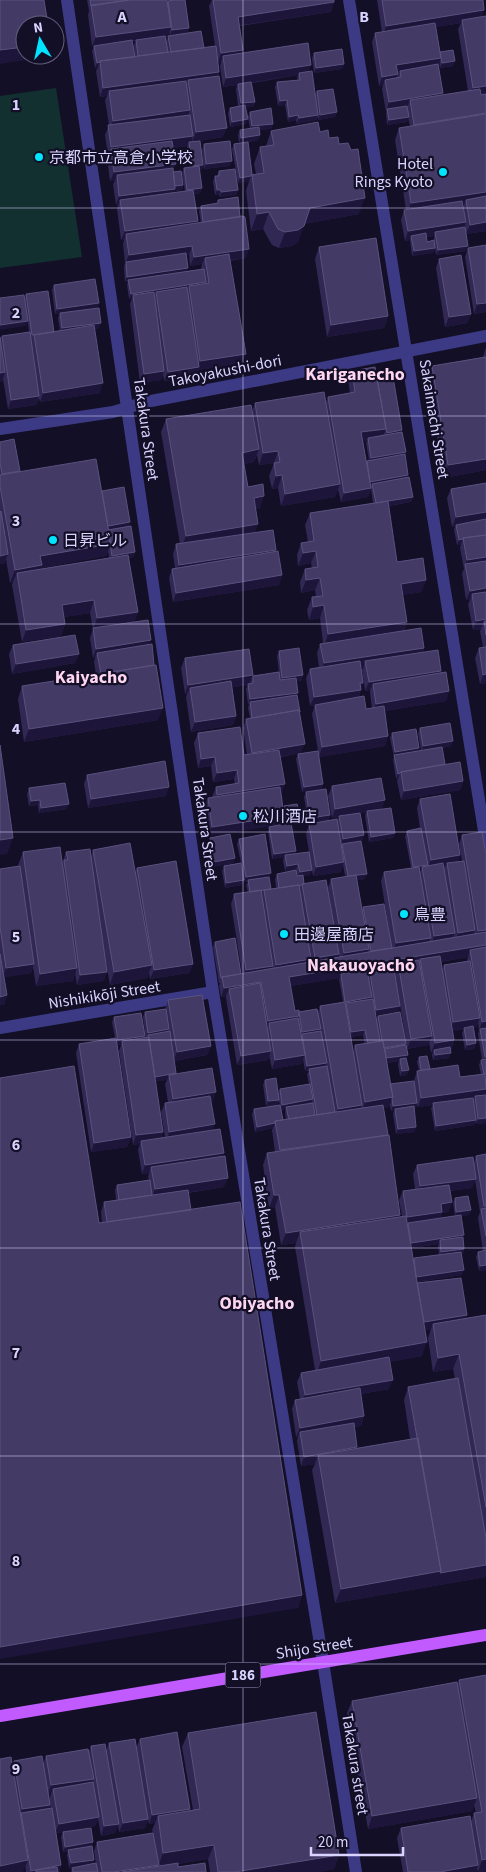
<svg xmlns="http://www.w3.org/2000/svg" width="486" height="1872" font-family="'Source Sans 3','Noto Sans JP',sans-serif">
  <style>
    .green { fill: #12302f }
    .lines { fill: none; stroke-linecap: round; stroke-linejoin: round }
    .pedestrian { stroke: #3d3a85; stroke-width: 12 }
    .minor { stroke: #3d3a85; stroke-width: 12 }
    .primary { stroke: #c25bff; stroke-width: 12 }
    .wall { fill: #312854; fill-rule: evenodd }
    .shaded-wall { fill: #1d163a }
    .building { fill: #433a66; stroke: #5a527e }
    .grid { fill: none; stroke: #d9d4ff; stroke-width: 1; stroke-opacity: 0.55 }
    .poi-dot { fill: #00e5ff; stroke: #130f26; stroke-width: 2 }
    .labels { text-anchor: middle; stroke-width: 4.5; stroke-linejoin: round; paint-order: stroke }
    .shield { fill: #130f26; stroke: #9e99be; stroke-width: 1 }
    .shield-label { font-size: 15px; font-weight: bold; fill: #d9d4ff }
    .poi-label { font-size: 16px; fill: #d9d4ff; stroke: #130f26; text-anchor: start }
    .street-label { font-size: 16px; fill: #d9d4ff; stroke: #130f26 }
    .neighbourhood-label { font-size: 18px; font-weight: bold; fill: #ffd6f0; stroke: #130f26 }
    .grid-label { font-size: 16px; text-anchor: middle; font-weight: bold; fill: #d9d4ff; stroke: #130f26; stroke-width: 4.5; stroke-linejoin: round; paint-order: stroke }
  </style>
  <rect width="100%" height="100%" fill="#130f26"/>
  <path class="green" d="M 56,88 L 82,257 L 0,268 L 0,96 Z"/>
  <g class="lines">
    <path class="pedestrian" d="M 213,992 L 323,1662"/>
    <path class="minor" d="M 349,0 L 486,843
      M 0,429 L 113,412 L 146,402 L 486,336
      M 0,1028 L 213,992 L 67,0
      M 323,1662 L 356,1872"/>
    <path class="primary" d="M 0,1716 L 486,1635"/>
  </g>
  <path class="wall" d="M 87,0 L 167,0 L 167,2 L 188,33 L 204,48 L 215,46 L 209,6 L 212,0 L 334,0 L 334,2 L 331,12 L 240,26 L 242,53 L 308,72 L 315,94 L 317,91 L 337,112 L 335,117 L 318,120 L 318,117 L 316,120 L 297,124 L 296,120 L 288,122 L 285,105 L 278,106 L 275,87 L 277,82 L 298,81 L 297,78 L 298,75 L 252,83 L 255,102 L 253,107 L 246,107 L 246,124 L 230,127 L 228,113 L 230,108 L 238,106 L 236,89 L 237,85 L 223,87 L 220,66 L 221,62 L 218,62 L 219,72 L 218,76 L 223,137 L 192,142 L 192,139 L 191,142 L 203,165 L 202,170 L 199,170 L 202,188 L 200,193 L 194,194 L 198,221 L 197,223 L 201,223 L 199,211 L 201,206 L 217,204 L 218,200 L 246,258 L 230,261 L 242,363 L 198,370 L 196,376 L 164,381 L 163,374 L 161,380 L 140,383 L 130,304 L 132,298 L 129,299 L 127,285 L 128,282 L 125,282 L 124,267 L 125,263 L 123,244 L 124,240 L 121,240 L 117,209 L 118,205 L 116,205 L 113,184 L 115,181 L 110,181 L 107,158 L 108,157 L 105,135 L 109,125 L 105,100 L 107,96 L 100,97 L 96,71 L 98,67 L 95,68 L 92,51 L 94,46 L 92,46 L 88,15 L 89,11 ZM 169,31 L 170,35 L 168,36 L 167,41 L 166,37 L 168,36 ZM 132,41 L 136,41 L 134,45 L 135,57 ZM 187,146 L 190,168 L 184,168 L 182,173 L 185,191 L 174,193 L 174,191 L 182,190 L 183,185 L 173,172 L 173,148 ZM 186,255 L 189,255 L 190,266 L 202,264 L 201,269 L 187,271 Z
    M 377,0 L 483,0 L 482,16 L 486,231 L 466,234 L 465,224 L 463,228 L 466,251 L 436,255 L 435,248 L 433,253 L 412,256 L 410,240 L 405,241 L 401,220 L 404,210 L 406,210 L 395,140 L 399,128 L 410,126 L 408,118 L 407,122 L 387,125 L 386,114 L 387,111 L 386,112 L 382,89 L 383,85 L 379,86 L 372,42 L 375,33 L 382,32 ZM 461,23 L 458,29 L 468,91 L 442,95 L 443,93 L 438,66 L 439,62 L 440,68 L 453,66 L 440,53 L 436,27 ZM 434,236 L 434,241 L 427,242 L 426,237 Z
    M 314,53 L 344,64 L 342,69 L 314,73 L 312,58 Z
    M 250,112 L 273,124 L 271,129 L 259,130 L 260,135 L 258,140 L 248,142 L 252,174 L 256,174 L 254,164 L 260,147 L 266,146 L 271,131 L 320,132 L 329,138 L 339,144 L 359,214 L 304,224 L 298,242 L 292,246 L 279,248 L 272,245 L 263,229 L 251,231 L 246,191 L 249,181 L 238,183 L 232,149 L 234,144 L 239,143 L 238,135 L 240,130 L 250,129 L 248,117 Z
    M 204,144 L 230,166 L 204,169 L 202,150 Z
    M 219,171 L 238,190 L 236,195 L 220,197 L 219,195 L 215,195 L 213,181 L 215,176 L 217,176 Z
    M 486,245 L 486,312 L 474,314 L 465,257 L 468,248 Z
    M 319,247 L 388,316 L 384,328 L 327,337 L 315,259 Z
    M 439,259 L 471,314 L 467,323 L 445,327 L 436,268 Z
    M 54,285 L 99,303 L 97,308 L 99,328 L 95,329 L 100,393 L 40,402 L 39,398 L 36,405 L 8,409 L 3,379 L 2,382 L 1,339 L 2,336 L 29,332 L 25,302 L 26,326 L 24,299 L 26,294 L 54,332 L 60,331 L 58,318 L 60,313 L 55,314 L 52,290 Z
    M 486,347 L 486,470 L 444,478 L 427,379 L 432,366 L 483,357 Z
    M 352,371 L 376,374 L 402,430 L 402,432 L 406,452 L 405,454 L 407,478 L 413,497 L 411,502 L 389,506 L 397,562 L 426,580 L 421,592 L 402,595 L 407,622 L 404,631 L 424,648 L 423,652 L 441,671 L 441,672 L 449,691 L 446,701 L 385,711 L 388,736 L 385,746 L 319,757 L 323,784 L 321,789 L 302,792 L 296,759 L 298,754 L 318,751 L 312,714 L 315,705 L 310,706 L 306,678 L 310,669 L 319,667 L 317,653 L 320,644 L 323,643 L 320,618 L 309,620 L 307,610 L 312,597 L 316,597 L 315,590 L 301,593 L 300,582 L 305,569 L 312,568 L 311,563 L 298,566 L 297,555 L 301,543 L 308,542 L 305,525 L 310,513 L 373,503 L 371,489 L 368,497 L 341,502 L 338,489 L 335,497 L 281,506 L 278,488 L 272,489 L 269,476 L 274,463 L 259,465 L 257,455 L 254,462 L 244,464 L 248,487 L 260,509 L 256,509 L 255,532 L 276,550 L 275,552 L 282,575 L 279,585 L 173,602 L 169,578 L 172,569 L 175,568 L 173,554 L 176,544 L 180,544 L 161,432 L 166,419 L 252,411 L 255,403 L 326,402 L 328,397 L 350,393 L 348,380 ZM 367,440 L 366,443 L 369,460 L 366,461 L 363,441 ZM 364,666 L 362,670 L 365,691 L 370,690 L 370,693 L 372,708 L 366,709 L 358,698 L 363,683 L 361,667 Z
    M 0,442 L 19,472 L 102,491 L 129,527 L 135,552 L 133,557 L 129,558 L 138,612 L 134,622 L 151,640 L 149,644 L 158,720 L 24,742 L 18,699 L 22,686 L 96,675 L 94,662 L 95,658 L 93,658 L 90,638 L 93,629 L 90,613 L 64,617 L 65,624 L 61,636 L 22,642 L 12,585 L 13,582 L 10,583 L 6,559 L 4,564 L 0,564 ZM 108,551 L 109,558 L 40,569 L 41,568 L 106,556 Z
    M 486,483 L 486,683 L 480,684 L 475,658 L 479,648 L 483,647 L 480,631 L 481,629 L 473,630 L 468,604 L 470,600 L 466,600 L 462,573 L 464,569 L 460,548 L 461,544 L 457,545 L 454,530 L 455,526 L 452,527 L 447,498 L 451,489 Z
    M 13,645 L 79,654 L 75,663 L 12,674 L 9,654 Z
    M 279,651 L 303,675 L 301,681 L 296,681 L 301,753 L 281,757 L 282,794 L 283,809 L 284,806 L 299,810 L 306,809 L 304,797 L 306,792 L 330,815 L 328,820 L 308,823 L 308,817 L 306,822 L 291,824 L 295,854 L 309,852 L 306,834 L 309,824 L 341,846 L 342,844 L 365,879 L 357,880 L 362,911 L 363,907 L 392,948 L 381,881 L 384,872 L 411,868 L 405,836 L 407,831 L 420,828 L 417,808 L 420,799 L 460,855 L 458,861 L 462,861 L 459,844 L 462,835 L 482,832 L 486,1092 L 485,1095 L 486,1123 L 476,1124 L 476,1121 L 474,1125 L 435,1131 L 431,1108 L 433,1105 L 418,1107 L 417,1104 L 416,1108 L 414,1108 L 415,1132 L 396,1134 L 393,1114 L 394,1111 L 391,1111 L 390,1105 L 389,1107 L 383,1108 L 399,1217 L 402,1216 L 399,1200 L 403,1191 L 415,1189 L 413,1174 L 417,1165 L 474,1163 L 476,1156 L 486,1154 L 486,1270 L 479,1271 L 476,1257 L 478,1252 L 483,1251 L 478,1218 L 480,1212 L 475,1180 L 472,1188 L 450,1191 L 452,1202 L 448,1212 L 442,1213 L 440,1218 L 455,1216 L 453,1203 L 455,1198 L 469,1215 L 461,1216 L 464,1249 L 463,1254 L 462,1254 L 462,1275 L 417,1282 L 417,1283 L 467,1315 L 466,1318 L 486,1315 L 486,1577 L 335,1603 L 312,1470 L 315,1464 L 301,1466 L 297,1441 L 298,1436 L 296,1437 L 292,1409 L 295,1400 L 300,1399 L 297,1382 L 301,1373 L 315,1370 L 295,1247 L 296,1243 L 281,1245 L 275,1207 L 269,1208 L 263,1165 L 267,1153 L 275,1152 L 272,1130 L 273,1128 L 255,1132 L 252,1114 L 254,1109 L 280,1105 L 279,1101 L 277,1105 L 266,1106 L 263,1085 L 265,1080 L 278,1093 L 280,1089 L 309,1084 L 307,1074 L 309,1071 L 305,1071 L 303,1059 L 301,1064 L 272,1069 L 269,1055 L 268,1060 L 237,1065 L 226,998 L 226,996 L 221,997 L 219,986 L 220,983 L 219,983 L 213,947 L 215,942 L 241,974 L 242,973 L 231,904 L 234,894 L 248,892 L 246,885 L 248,882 L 244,882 L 244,881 L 242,885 L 225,888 L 222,871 L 224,866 L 241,863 L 237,844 L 239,839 L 271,873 L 269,878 L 271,889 L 276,888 L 275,879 L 277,874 L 298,876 L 296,869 L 285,871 L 283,861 L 284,857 L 272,859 L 268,832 L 269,827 L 285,824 L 284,818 L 208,836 L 204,807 L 208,798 L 212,797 L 216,787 L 235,784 L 234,779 L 213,782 L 211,766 L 198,768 L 194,743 L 198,733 L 244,755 L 247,755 L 243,728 L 246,719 L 250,718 L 248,708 L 249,704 L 248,704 L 246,689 L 248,685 L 232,687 L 236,716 L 233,725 L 191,732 L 186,697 L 187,694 L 185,694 L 181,668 L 185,658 L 253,675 L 250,684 L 251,684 L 251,681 L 253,676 L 279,672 L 277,656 ZM 343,865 L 345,876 L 331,879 L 328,888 L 339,957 L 337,957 L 339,954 L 304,884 L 303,876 L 310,875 L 312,870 L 313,876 L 341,872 ZM 468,957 L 467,961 L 444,965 L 442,970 L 441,962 ZM 396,969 L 395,973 L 407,1049 L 428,1045 L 429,1042 L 431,1053 L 433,1052 L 432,1055 L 433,1060 L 449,1058 L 454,1040 L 453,1031 L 464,1029 L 462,1033 L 465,1050 L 474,1049 L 476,1043 L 474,1028 L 476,1027 L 478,1023 L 479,1031 L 478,1034 L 482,1060 L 481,1060 L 479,1065 L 481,1074 L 460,1077 L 430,1069 L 419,1057 L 417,1062 L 419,1070 L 417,1071 L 414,1081 L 390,1084 L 387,1063 L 399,1061 L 398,1064 L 400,1076 L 407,1075 L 406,1058 L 408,1055 L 405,1045 L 378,1016 L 376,1020 L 375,1015 L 399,1011 L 370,973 L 369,977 L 368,973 ZM 340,978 L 339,979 L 343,1002 L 320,1006 L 318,1013 L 299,1012 L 295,1011 L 290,986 ZM 363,1035 L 365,1044 L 355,1045 L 353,1051 L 351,1037 ZM 286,1109 L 285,1112 L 286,1120 L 283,1120 L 281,1110 ZM 439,1244 L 438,1245 L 439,1255 L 413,1259 L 412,1248 ZM 431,1329 L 428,1338 L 433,1372 L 453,1369 L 455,1379 L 408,1387 L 404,1400 L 410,1439 L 357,1448 L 354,1427 L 361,1426 L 364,1416 L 361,1394 L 389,1389 L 389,1362 L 422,1356 L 425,1330 Z
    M 420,728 L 451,746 L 442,748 L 445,764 L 463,781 L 460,790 L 401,800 L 397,781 L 398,778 L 396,779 L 393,760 L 394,757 L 390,738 L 392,733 L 418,751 L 421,750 L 418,733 Z
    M 87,775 L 166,796 L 88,808 L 84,784 Z
    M 332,786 L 382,809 L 395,833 L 393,838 L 369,842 L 365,816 L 366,812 L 360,813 L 364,835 L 362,840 L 341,844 L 337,821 L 339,817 L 332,818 L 328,796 Z
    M 29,788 L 67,809 L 39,813 L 38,805 L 29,806 L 27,794 Z
    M 210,838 L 235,858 L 233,863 L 212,867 L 209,843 Z
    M 93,850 L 135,872 L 137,868 L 193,964 L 189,973 L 150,979 L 149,973 L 147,978 L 110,985 L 105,958 L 104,981 L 77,985 L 75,973 L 73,981 L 36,986 L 33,967 L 31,973 L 4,977 L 7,995 L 4,1005 L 0,1005 L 0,869 L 19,867 L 18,865 L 23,852 L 62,866 L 63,861 L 66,852 L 91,856 Z
    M 168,1000 L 211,1046 L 207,1055 L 174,1061 L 176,1073 L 213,1101 L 211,1102 L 213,1130 L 222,1157 L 224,1187 L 188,1193 L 191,1210 L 302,1595 L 298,1608 L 99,1223 L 102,1223 L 101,1212 L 104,1202 L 116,1200 L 115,1190 L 117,1185 L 149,1180 L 148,1177 L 149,1173 L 142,1174 L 138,1150 L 140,1144 L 133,1145 L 119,1051 L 121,1045 L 117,1045 L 131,1137 L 127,1147 L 91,1152 L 76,1053 L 79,1044 L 115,1038 L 112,1022 L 114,1017 L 144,1038 L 146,1038 L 143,1017 L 145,1012 L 165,1010 ZM 167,1080 L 165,1084 L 168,1102 L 165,1103 L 161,1112 L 165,1137 L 161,1138 L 163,1132 L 155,1081 Z
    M 486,1675 L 486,1871 L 478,1872 L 477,1869 L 476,1872 L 403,1872 L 397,1838 L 401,1828 L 471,1821 L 474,1813 L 476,1813 L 474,1805 L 472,1811 L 368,1829 L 347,1713 L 352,1701 L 457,1686 L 459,1680 Z
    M 188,1733 L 339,1855 L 334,1869 L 318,1872 L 210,1872 L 208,1859 L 178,1864 L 178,1867 L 206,1872 L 71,1872 L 72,1868 L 69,1868 L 67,1855 L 68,1851 L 63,1852 L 61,1837 L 63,1832 L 93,1842 L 92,1846 L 93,1864 L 96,1864 L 94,1851 L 97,1842 L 153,1833 L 152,1830 L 155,1823 L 149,1824 L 148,1819 L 145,1828 L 119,1832 L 118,1825 L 115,1833 L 101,1836 L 98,1819 L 95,1826 L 56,1833 L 61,1865 L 59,1872 L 26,1872 L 12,1766 L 14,1761 L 43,1764 L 46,1756 L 89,1752 L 91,1746 L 106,1751 L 109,1743 L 136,1748 L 140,1739 L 189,1811 L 193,1810 L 182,1747 ZM 51,1794 L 49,1799 L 51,1808 L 49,1809 L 50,1805 L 48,1795 Z"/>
  <path class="shaded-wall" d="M 334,2 L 331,12 L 235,26 L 238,17 Z
    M 484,10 L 481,20 L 462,20 L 461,23 L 383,36 L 386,26 Z
    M 171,27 L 168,36 L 92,46 L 96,37 Z
    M 189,28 L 188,33 L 170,36 L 172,30 Z
    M 25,47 L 25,55 L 46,55 L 45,57 L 0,64 L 0,50 Z
    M 243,50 L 240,59 L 223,56 L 221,62 L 218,62 L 221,53 Z
    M 441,58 L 438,67 L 400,71 L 399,74 L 393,75 L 396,65 Z
    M 455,61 L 453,66 L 440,68 L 442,63 Z
    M 100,62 L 98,67 L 95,68 L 97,63 Z
    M 344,64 L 342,69 L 314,73 L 316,68 Z
    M 311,65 L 307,74 L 299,73 L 298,75 L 223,87 L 226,78 Z
    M 219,72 L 216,82 L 188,80 L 186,86 L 109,91 L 107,96 L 100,97 L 103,88 Z
    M 398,74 L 394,84 L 385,80 L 383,85 L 379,86 L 382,77 Z
    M 486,86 L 486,95 L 469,98 L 473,88 Z
    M 443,93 L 439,103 L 410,100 L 407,108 L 387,109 L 387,111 L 386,112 L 389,102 Z
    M 287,100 L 285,105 L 278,106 L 280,101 Z
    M 255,102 L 253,107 L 239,108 L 241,103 Z
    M 190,110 L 187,120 L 109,130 L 113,121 Z
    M 337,112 L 335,117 L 318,120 L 320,115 Z
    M 298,115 L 296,120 L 288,122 L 289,117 Z
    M 318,115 L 316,120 L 297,124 L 299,118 Z
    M 409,117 L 407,122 L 387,125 L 389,120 Z
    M 248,119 L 246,124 L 230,127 L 232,122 Z
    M 273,124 L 271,129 L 250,131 L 252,126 Z
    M 227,128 L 223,137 L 192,142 L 196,132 Z
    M 260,135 L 258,140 L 239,143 L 241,138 Z
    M 193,136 L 190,146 L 189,142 L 187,146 L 112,156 L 111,149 L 111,147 Z
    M 232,161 L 230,166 L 204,169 L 206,164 Z
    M 176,164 L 172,173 L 117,175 L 115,181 L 110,181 L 114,172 Z
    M 203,165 L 202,170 L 191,171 L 192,166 Z
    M 251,176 L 249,181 L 238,183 L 240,178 Z
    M 183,185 L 182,190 L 174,191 L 172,198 L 120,200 L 118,205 L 116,205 L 119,196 Z
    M 202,188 L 200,193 L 185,195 L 187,190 Z
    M 217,190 L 221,190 L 219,195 L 215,195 Z
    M 238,190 L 236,195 L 220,197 L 221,192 Z
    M 486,192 L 486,204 L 466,200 L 463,207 L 406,216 L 411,203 Z
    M 365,198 L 359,214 L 304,224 L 310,208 Z
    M 269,212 L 263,229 L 251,231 L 257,214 Z
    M 198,221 L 194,230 L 126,234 L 124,240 L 121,240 L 125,231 Z
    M 466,222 L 462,231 L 435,232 L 434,236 L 412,239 L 411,236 L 410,240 L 405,241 L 408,231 Z
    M 486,222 L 486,231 L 466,234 L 470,225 Z
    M 304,226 L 298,242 L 292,246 L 279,248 L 285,232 Z
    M 192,246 L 189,255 L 125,264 L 129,255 Z
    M 468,246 L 466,251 L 436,255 L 438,250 Z
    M 435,248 L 433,253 L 412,256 L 414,251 Z
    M 249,249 L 246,258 L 206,264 L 205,258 L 202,264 L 190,266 L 194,257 Z
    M 188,268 L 186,274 L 128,280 L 128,282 L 125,282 L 127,277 Z
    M 206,282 L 204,287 L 189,286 L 187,290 L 156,292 L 155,295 L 133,298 L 133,295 L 132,298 L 129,299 L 131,294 Z
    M 99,303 L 97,309 L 55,314 L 57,309 Z
    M 486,303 L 486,312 L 474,314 L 477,304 Z
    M 471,314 L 467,323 L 445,327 L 449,317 Z
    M 388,316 L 384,328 L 327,337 L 331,325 Z
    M 28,321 L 26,326 L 0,330 L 0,325 Z
    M 101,323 L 99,328 L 60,334 L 62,328 Z
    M 246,354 L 242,363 L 198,370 L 196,376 L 164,381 L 168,372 L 198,367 L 200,361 Z
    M 164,371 L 161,380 L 140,383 L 144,374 Z
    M 5,372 L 2,382 L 0,382 L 0,373 Z
    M 103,383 L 100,393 L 40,402 L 43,393 Z
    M 39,396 L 36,405 L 8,409 L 11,400 Z
    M 386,429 L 382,438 L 368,438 L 367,440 L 358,442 L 361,432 Z
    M 402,430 L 401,436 L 385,438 L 387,433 Z
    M 259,449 L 254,462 L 238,465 L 242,453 Z
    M 278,451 L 274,463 L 259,465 L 263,453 Z
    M 406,452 L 404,457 L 369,463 L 371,458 Z
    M 486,459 L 486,470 L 444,478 L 448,465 Z
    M 20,471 L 18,476 L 0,478 L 2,474 Z
    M 282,475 L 278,488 L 272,489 L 276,476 Z
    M 408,475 L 406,480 L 372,484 L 371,486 L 368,487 L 370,482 Z
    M 340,484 L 335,497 L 281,506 L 285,494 Z
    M 371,488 L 368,497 L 341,502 L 344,493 Z
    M 264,496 L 260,509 L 250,510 L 254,498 Z
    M 413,497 L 411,502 L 374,508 L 376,503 Z
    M 486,512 L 486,521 L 452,527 L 456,517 Z
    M 130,522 L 129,527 L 105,532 L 107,527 Z
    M 258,524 L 254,536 L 181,548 L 186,536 Z
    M 463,539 L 461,544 L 457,545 L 459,540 Z
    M 111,544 L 106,556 L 41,568 L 37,578 L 17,573 L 13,582 L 10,583 L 15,570 L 40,556 Z
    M 276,550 L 273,559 L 176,575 L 179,565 Z
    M 316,551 L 311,563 L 298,566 L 303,553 Z
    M 135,552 L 133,557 L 110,561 L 112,556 Z
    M 8,554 L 4,564 L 0,564 L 0,556 Z
    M 486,557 L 486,566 L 465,565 L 467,560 Z
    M 282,575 L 279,585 L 173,602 L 176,593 Z
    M 320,578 L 315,590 L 301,593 L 306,580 Z
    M 426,580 L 421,592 L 396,596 L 401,584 Z
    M 486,588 L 486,597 L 472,594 L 470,600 L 466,600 L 470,591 Z
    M 94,600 L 90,613 L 58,618 L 62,605 Z
    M 324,605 L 320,618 L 309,620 L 313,607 Z
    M 138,612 L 133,624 L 93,630 L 97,618 Z
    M 486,619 L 486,628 L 484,621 L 481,629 L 473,630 L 476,621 Z
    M 407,622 L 402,635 L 324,647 L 328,634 Z
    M 65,624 L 61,636 L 22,642 L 26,630 Z
    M 151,640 L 147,650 L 97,653 L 95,658 L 93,658 L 96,649 Z
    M 424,648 L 421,657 L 365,661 L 364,666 L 320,673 L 324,663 Z
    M 79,654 L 75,663 L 12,674 L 16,664 Z
    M 441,671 L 438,680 L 373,684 L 370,690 L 365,691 L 369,682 Z
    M 486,674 L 486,683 L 480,684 L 483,675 Z
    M 253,675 L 249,685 L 190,693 L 190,688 L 187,694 L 185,694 L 188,685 Z
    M 303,675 L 301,681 L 280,683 L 282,678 Z
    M 360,683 L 363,683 L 357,699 L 310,706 L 314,697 Z
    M 449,691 L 446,701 L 373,713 L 376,704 Z
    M 298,693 L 296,698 L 250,702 L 249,704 L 248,704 L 250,699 Z
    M 163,708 L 158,720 L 24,742 L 29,729 Z
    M 236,716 L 233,725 L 191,732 L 195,722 Z
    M 388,736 L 385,746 L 319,757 L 322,747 Z
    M 453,741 L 451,746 L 422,751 L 423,746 Z
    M 305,744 L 301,753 L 249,762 L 252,753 Z
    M 419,748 L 417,753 L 394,755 L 393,757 L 395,752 Z
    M 215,757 L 211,766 L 198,768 L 201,759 Z
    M 237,770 L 234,779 L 213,782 L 217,773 Z
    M 400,773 L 398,778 L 396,779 L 398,774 Z
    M 463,781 L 460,790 L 401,800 L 404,791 Z
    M 285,784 L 282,794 L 213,804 L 217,795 Z
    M 323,784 L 321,789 L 302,792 L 304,787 Z
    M 169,787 L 166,796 L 88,808 L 91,799 Z
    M 40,800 L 38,805 L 29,806 L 31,801 Z
    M 385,800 L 382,810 L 332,818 L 335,809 Z
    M 69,804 L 67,809 L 39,813 L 41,808 Z
    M 330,815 L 328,820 L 308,823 L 310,818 Z
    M 284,816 L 281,825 L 208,836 L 212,827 Z
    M 308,816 L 306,822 L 285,825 L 287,820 Z
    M 395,833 L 393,838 L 369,842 L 371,837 Z
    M 364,835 L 362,840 L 341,844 L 343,839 Z
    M 13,838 L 7,854 L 0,855 L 0,840 Z
    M 296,851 L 294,856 L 285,855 L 284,857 L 272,859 L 274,854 Z
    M 460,855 L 457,864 L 447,863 L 446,866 L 427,869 L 431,860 Z
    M 235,858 L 233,863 L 212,867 L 214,862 Z
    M 344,862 L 341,872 L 313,876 L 316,867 Z
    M 298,864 L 296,869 L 285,871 L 287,866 Z
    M 428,865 L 422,867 L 421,871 L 412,872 L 413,867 Z
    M 312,870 L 310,875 L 298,877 L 300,872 Z
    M 271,873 L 269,878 L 248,880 L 248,882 L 244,882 L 246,877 Z
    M 367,874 L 365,879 L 346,882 L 348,877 Z
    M 244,880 L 242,885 L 225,888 L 226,883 Z
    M 475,930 L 472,939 L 455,942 L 458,933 Z
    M 486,930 L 486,938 L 475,940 L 478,931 Z
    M 455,933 L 451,942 L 431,946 L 434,936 Z
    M 431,938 L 427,947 L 393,952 L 396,943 Z
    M 486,945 L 486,954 L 470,950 L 468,957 L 421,965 L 420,959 L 418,965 L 398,963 L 396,969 L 342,978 L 341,974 L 340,978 L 286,987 L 289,977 Z
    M 369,949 L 365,958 L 340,963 L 344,953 Z
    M 339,954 L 335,963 L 311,967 L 315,958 Z
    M 311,959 L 308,968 L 273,974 L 276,965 Z
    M 34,964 L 31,973 L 2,978 L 6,968 Z
    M 193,964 L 189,973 L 150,979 L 154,970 Z
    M 152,965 L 147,978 L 110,985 L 114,972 Z
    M 273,966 L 270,975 L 243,979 L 246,970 Z
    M 77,968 L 73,981 L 36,986 L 40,974 Z
    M 107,972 L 104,981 L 77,985 L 80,975 Z
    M 261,982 L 258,991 L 229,989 L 226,996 L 221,997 L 224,988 Z
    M 7,995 L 4,1005 L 0,1005 L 0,997 Z
    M 372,997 L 370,1002 L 346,1003 L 345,1007 L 344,1007 L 345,1002 Z
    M 400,1006 L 399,1011 L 374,1015 L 376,1010 Z
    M 299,1016 L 296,1026 L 269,1023 L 266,1031 L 265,1031 L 268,1021 Z
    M 480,1018 L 476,1027 L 450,1032 L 453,1022 Z
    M 486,1021 L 486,1030 L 480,1029 L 479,1031 L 482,1022 Z
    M 169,1029 L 167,1034 L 148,1035 L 147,1037 L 146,1038 L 148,1033 Z
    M 321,1029 L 319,1034 L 300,1037 L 302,1032 Z
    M 365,1030 L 363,1035 L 349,1037 L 351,1032 Z
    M 145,1036 L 143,1041 L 122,1041 L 121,1045 L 116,1046 L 118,1040 Z
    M 432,1036 L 428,1045 L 407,1049 L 411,1039 Z
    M 454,1040 L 451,1050 L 434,1050 L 433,1052 L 431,1053 L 435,1043 Z
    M 476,1043 L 474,1049 L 465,1050 L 467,1045 Z
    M 211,1046 L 207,1055 L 173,1061 L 177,1052 Z
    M 271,1051 L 268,1060 L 237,1065 L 241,1056 Z
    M 451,1053 L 449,1058 L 433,1060 L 435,1055 Z
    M 305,1055 L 301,1064 L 272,1069 L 275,1060 Z
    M 408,1055 L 406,1060 L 400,1059 L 399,1061 L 384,1063 L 386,1058 Z
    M 327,1063 L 325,1068 L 305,1071 L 307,1066 Z
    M 409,1070 L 407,1075 L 400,1076 L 402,1071 Z
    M 169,1075 L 167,1080 L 153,1082 L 155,1077 Z
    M 486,1089 L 486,1092 L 484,1098 L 475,1096 L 474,1099 L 433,1105 L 433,1103 L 433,1105 L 418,1107 L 421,1098 Z
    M 216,1092 L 213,1101 L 169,1108 L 173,1099 Z
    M 393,1097 L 389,1107 L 362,1112 L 365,1102 Z
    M 313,1099 L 311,1104 L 286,1107 L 286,1109 L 280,1110 L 282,1105 Z
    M 279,1100 L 277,1105 L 266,1106 L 268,1101 Z
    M 417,1103 L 416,1108 L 395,1111 L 395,1109 L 394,1111 L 391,1111 L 393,1106 Z
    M 362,1105 L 359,1115 L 335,1118 L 338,1109 Z
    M 486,1118 L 486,1123 L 476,1124 L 478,1119 Z
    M 476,1120 L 474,1125 L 435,1131 L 436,1126 Z
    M 275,1123 L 273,1128 L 255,1132 L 257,1127 Z
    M 215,1124 L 211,1134 L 166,1141 L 169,1132 Z
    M 416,1127 L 415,1132 L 396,1134 L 398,1129 Z
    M 163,1132 L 160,1141 L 141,1141 L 140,1144 L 133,1145 L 136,1135 Z
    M 131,1137 L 127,1147 L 91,1152 L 94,1143 Z
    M 224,1153 L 220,1162 L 151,1167 L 149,1173 L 142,1174 L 145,1165 Z
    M 228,1178 L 224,1187 L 152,1198 L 155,1189 Z
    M 476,1179 L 472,1188 L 416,1195 L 420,1186 Z
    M 274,1195 L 279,1195 L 275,1207 L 269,1208 Z
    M 452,1202 L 448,1212 L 442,1213 L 439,1222 L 406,1226 L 407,1217 L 441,1204 Z
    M 471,1210 L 469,1215 L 455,1217 L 456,1212 Z
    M 400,1215 L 396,1227 L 300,1232 L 296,1243 L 281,1245 L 286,1233 Z
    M 464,1235 L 462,1240 L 440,1240 L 439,1244 L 406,1249 L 408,1244 Z
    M 464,1249 L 463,1254 L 440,1257 L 441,1252 Z
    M 486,1265 L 486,1270 L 479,1271 L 480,1266 Z
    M 464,1270 L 462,1275 L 415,1282 L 416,1277 Z
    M 467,1315 L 463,1324 L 433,1324 L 431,1329 L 419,1331 L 422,1322 Z
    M 427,1342 L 422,1356 L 316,1376 L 321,1361 Z
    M 459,1354 L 453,1369 L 433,1372 L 438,1358 Z
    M 393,1380 L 389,1389 L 301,1404 L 305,1395 Z
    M 364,1416 L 361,1426 L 301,1436 L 300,1432 L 298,1436 L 296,1437 L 300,1428 Z
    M 357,1447 L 354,1457 L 318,1455 L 315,1464 L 301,1466 L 304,1457 Z
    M 486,1565 L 486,1577 L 335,1603 L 341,1589 L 441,1571 Z
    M 302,1595 L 298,1608 L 0,1659 L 0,1647 Z
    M 94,1779 L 90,1788 L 53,1789 L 51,1794 L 48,1795 L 51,1785 Z
    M 477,1798 L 472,1811 L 368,1829 L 372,1816 Z
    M 50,1805 L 47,1814 L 21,1813 L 19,1819 L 22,1809 Z
    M 190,1809 L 187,1818 L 158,1816 L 155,1823 L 149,1824 L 152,1815 Z
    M 99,1817 L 95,1826 L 55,1833 L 59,1824 Z
    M 148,1819 L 145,1828 L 119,1832 L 123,1823 Z
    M 119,1824 L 115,1833 L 101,1836 L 104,1826 Z
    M 93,1842 L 91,1847 L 63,1852 L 65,1847 Z
    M 214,1845 L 208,1859 L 158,1867 L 163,1853 Z
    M 339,1855 L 334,1869 L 318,1872 L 235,1872 Z
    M 486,1859 L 486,1871 L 478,1872 L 482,1860 Z
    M 28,1860 L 23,1872 L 0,1872 L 0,1866 Z
    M 94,1860 L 92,1865 L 69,1868 L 71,1863 Z
    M 61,1865 L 59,1872 L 36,1872 L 36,1870 L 35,1872 L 31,1872 L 31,1871 Z
    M 159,1865 L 156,1872 L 114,1872 Z
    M 478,1865 L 476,1872 L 440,1872 Z"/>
  <path class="building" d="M 0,0 L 44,0 L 48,25 L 25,25 L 25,47 L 0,50 Z
    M 90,0 L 128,0 L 91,6 Z
    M 131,0 L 167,0 L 171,27 L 96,37 L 91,5 Z
    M 174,0 L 185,0 L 189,28 L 172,30 L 168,1 Z
    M 213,0 L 334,0 L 334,2 L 238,17 L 243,50 L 221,53 Z
    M 382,0 L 483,0 L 484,10 L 386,26 Z
    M 486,16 L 486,86 L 473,88 L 462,20 Z
    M 435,23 L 441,58 L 396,65 L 398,74 L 382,77 L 375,33 Z
    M 201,31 L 204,48 L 171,52 L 168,36 Z
    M 165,36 L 168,52 L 138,56 L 136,40 Z
    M 132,40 L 135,57 L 100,61 L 100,62 L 97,63 L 94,46 Z
    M 308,43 L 311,65 L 226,78 L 223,56 Z
    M 216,46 L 219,72 L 103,88 L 100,61 Z
    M 342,49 L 344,64 L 316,68 L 314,53 Z
    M 453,50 L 455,61 L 442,63 L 440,52 Z
    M 438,64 L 443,93 L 389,102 L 385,80 L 401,77 L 400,71 Z
    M 312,71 L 318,115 L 299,118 L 298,115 L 289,117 L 287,100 L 280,101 L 277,82 L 300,80 L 299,73 Z
    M 219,76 L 227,128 L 196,132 L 188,80 Z
    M 186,81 L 190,110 L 113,121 L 109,91 Z
    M 251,82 L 255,102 L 241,103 L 238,84 Z
    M 333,89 L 337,112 L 320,115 L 317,91 Z
    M 480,89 L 481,95 L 486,94 L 486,113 L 414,125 L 410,100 Z
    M 245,105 L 248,119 L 232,122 L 230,108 Z
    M 407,106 L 409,117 L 389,120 L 387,109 Z
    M 271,108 L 273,124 L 252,126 L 250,112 Z
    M 486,114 L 486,192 L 411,203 L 399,128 Z
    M 190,115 L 193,136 L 111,147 L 108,125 Z
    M 318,122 L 320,132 L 328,130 L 329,138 L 338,137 L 339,144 L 348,143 L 351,150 L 358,149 L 365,198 L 310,208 L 304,226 L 298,230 L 285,232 L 278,229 L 269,212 L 257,214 L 252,175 L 264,173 L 260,147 L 274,145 L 271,131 Z
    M 259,127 L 260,135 L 241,138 L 240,130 Z
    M 172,141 L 176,164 L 114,172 L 111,149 Z
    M 200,141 L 203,165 L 192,166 L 189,142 Z
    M 230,141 L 232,161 L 206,164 L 204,144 Z
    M 248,142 L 252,174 L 251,176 L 240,178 L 234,144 Z
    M 199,166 L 202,188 L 187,190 L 184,168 Z
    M 173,168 L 175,189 L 119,196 L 117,175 Z
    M 235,169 L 238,190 L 221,192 L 221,190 L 217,190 L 215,176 L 219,176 L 219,171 Z
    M 181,171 L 183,185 L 175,186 L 173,172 Z
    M 193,190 L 198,221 L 125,231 L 120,200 Z
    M 486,196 L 486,222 L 470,225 L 466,200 Z
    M 238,197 L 240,217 L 203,222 L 201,206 L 218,203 L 218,200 Z
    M 462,201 L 466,222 L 408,231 L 404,210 Z
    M 242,216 L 245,217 L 249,249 L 194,257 L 192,246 L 129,255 L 126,234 Z
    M 465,227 L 468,246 L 438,250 L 435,232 Z
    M 426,233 L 427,242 L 434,240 L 435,248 L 414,251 L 411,236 Z
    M 376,238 L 388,316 L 331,325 L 319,247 Z
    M 486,245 L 486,303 L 477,304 L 468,248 Z
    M 186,253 L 188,268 L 127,277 L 126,262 Z
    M 229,254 L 246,354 L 200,361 L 189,286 L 209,283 L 205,258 Z
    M 461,255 L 471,314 L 449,317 L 439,259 Z
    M 204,269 L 206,282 L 131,294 L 128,280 Z
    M 95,279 L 99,303 L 57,309 L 54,285 Z
    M 187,287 L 199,367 L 168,372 L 156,292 Z
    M 48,291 L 54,332 L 32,335 L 26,294 Z
    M 154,292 L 164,371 L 144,374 L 133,295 Z
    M 24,295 L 28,321 L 0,325 L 0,298 Z
    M 99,308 L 101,323 L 62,328 L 60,313 Z
    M 94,325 L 103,383 L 43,393 L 34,335 Z
    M 30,332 L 39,396 L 11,400 L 2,336 Z
    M 0,337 L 5,372 L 0,373 Z
    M 486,357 L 486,459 L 448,465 L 432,366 Z
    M 375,367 L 386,429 L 361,432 L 371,488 L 344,493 L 328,397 L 355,392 L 352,371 Z
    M 392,371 L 402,430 L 387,433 L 376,374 Z
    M 324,392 L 340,484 L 285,494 L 282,475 L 276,476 L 274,463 L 280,462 L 278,451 L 263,453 L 255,403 Z
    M 251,405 L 259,449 L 242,453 L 248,487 L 263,484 L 264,496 L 254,498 L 258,524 L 186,536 L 166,419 Z
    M 402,432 L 406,452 L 371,458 L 368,438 Z
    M 14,439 L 20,471 L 2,474 L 0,463 L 0,442 Z
    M 405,454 L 408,475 L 370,482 L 367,461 Z
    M 96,459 L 111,544 L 40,556 L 42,565 L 15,570 L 0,486 L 0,475 Z
    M 409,477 L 413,497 L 376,503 L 372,484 Z
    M 486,483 L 486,512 L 456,517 L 451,489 Z
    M 124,487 L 130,522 L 108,526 L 102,491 Z
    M 388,501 L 397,562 L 423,558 L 426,580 L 401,584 L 407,622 L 328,634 L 324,605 L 313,607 L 312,597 L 323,596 L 320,578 L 306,580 L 305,569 L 318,567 L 316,551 L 303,553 L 301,543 L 314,541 L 310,513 Z
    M 1,511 L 8,554 L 0,556 L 0,512 Z
    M 486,519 L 486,535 L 463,538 L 463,539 L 459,540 L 456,525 Z
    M 131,526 L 135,552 L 112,556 L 108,530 Z
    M 273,530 L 276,550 L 179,565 L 176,544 Z
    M 486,535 L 486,557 L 467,560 L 463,538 Z
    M 278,551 L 282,575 L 176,593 L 172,569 Z
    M 128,555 L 138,612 L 97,618 L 94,600 L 62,605 L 65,624 L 26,630 L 17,573 Z
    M 486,561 L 486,588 L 470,591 L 465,564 Z
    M 486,592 L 486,619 L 476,621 L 472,594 Z
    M 148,620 L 151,640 L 96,649 L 93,628 Z
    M 484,621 L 486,621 L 486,635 Z
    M 421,628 L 424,648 L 324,663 L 320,644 Z
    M 75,635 L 79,654 L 16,664 L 13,645 Z
    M 152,644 L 154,665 L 101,674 L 97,653 Z
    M 486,647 L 486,674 L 483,675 L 479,648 Z
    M 299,648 L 303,675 L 282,678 L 279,651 Z
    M 249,649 L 253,675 L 188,685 L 185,658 Z
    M 438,650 L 441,671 L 369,682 L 365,661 Z
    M 360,661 L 363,683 L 360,683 L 361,690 L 314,697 L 310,669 Z
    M 156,665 L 163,708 L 29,729 L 22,686 Z
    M 279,672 L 280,680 L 296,678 L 298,693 L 250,699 L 248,684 L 253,683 L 253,676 Z
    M 446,672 L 449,691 L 376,704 L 373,684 Z
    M 231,681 L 236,716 L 195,722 L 190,688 Z
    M 297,695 L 300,712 L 299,710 L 252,718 L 250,702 Z
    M 364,696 L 366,709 L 384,706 L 388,736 L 322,747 L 315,705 Z
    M 299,710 L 305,744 L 252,753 L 246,719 Z
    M 450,723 L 453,741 L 423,746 L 420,728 Z
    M 240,727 L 244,755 L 279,750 L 285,784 L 217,795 L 216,787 L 239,783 L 237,770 L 217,773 L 215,757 L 201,759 L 198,733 Z
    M 416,729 L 419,748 L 395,752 L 392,733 Z
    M 0,745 L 13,838 L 0,840 Z
    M 442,747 L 445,764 L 401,772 L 400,773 L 398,774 L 394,755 Z
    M 318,751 L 323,784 L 304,787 L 298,754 Z
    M 165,761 L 169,787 L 91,799 L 87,775 Z
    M 460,762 L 463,781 L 404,791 L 401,772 Z
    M 381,778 L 385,800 L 335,809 L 332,786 Z
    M 65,783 L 69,804 L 41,808 L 40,800 L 31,801 L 29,788 Z
    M 280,787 L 284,816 L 212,827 L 208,798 Z
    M 326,789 L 330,815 L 310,818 L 306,792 Z
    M 450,794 L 460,855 L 431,860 L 420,799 Z
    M 297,804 L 299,810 L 306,809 L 308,816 L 287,820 L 284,806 Z
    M 391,808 L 395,833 L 371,837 L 367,811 Z
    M 360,813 L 364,835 L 343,839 L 339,816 Z
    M 337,819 L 344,862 L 316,867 L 309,824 Z
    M 291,823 L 296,851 L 274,854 L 269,827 Z
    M 421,828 L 428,865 L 413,867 L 407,831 Z
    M 482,832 L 486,854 L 486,930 L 478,931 L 462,835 Z
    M 230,834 L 235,858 L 214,862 L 210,838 Z
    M 265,834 L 271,873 L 246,877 L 239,839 Z
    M 361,841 L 367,874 L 348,876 L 342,844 Z
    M 130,843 L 152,965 L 114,972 L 93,850 Z
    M 60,847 L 77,968 L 40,974 L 23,852 Z
    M 90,849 L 107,972 L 80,975 L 64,860 L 68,860 L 66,852 Z
    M 309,852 L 312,870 L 300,872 L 298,864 L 287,866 L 285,855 Z
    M 176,861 L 193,964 L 154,970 L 137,868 Z
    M 464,861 L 475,930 L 458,933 L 447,863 Z
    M 241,863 L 244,880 L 226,883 L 224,866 Z
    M 443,863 L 455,933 L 434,936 L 422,867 Z
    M 20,866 L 34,964 L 6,968 L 0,927 L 0,869 Z
    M 419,867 L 431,938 L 396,943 L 384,872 Z
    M 296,870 L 297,876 L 303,875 L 304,884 L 299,886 L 299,885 L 279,888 L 277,874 Z
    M 356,875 L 369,949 L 344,953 L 331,879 Z
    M 269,877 L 271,889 L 250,892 L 248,880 Z
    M 326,880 L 339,954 L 315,958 L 302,884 Z
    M 299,885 L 311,959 L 276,965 L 264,890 Z
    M 261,890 L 273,966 L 246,970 L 234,894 Z
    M 384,904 L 392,948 L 371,951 L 363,907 Z
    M 486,932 L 486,945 L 289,977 L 295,1011 L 299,1010 L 299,1016 L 268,1021 L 261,982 L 224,988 L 222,977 Z
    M 235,938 L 241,974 L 222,977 L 222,978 L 221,978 L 215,942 Z
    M 486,947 L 486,1021 L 482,1022 L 470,950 Z
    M 0,954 L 7,995 L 0,997 Z
    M 440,956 L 454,1040 L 435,1043 L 420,959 Z
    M 419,960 L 432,1036 L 411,1039 L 398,963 Z
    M 470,961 L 480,1018 L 453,1022 L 444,965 Z
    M 394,969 L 400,1006 L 376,1010 L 370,973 Z
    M 367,970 L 372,997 L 345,1002 L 341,974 Z
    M 260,983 L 271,1051 L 241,1056 L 229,989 Z
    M 202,995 L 211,1046 L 177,1052 L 168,1000 Z
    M 373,999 L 380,1041 L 368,1043 L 365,1030 L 351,1032 L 346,1003 Z
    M 345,1002 L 362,1105 L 338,1109 L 320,1006 Z
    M 166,1009 L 169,1029 L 148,1033 L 145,1012 Z
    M 317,1009 L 321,1029 L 302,1032 L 299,1012 Z
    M 400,1012 L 406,1044 L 384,1048 L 383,1041 L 382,1041 L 378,1016 Z
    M 141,1013 L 145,1036 L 118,1040 L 114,1017 Z
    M 298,1018 L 305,1055 L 275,1060 L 269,1023 Z
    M 473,1026 L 476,1043 L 467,1045 L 464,1028 Z
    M 486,1028 L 486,1057 L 485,1057 L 480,1029 Z
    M 170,1031 L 176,1073 L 155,1077 L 148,1035 Z
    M 321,1031 L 327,1063 L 307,1066 L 302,1034 Z
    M 149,1037 L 163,1132 L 136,1135 L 122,1041 Z
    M 116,1038 L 131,1137 L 94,1143 L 79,1044 Z
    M 383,1041 L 393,1097 L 365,1102 L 355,1045 Z
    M 406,1045 L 408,1055 L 386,1058 L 385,1049 Z
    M 450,1047 L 451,1053 L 435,1055 L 434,1050 Z
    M 427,1056 L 430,1069 L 421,1070 L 419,1057 Z
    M 406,1058 L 409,1070 L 402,1071 L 400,1059 Z
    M 486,1059 L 486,1074 L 484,1074 L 481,1060 Z
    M 458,1065 L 460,1077 L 485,1074 L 486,1089 L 421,1098 L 417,1071 Z
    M 74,1066 L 99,1223 L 240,1202 L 302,1595 L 0,1647 L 0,1078 Z
    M 327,1066 L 335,1112 L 317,1115 L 309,1069 Z
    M 212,1068 L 216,1092 L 173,1099 L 169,1075 Z
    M 276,1078 L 279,1100 L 268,1101 L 265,1080 Z
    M 414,1081 L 417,1103 L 393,1106 L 392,1099 L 393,1097 L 390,1084 Z
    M 310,1084 L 313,1099 L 282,1105 L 280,1089 Z
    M 486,1095 L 486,1118 L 478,1119 L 475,1096 Z
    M 210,1096 L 215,1124 L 169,1132 L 165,1103 Z
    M 473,1098 L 476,1120 L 436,1126 L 433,1103 Z
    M 313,1103 L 315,1115 L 289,1119 L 286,1107 Z
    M 280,1105 L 283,1120 L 275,1121 L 275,1123 L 257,1127 L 254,1109 Z
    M 383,1105 L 388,1135 L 280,1150 L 275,1121 Z
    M 414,1106 L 416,1127 L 398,1129 L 395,1109 Z
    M 220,1129 L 224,1153 L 145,1165 L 141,1141 Z
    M 389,1135 L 400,1215 L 286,1233 L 279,1195 L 274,1195 L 267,1153 Z
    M 486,1154 L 486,1206 L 484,1206 L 476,1156 Z
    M 225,1156 L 228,1178 L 155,1189 L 151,1167 Z
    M 473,1157 L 476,1179 L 420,1186 L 417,1165 Z
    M 150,1180 L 152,1195 L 119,1200 L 117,1185 Z
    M 449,1185 L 452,1202 L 441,1204 L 442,1212 L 407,1217 L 403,1191 Z
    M 188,1190 L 191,1210 L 107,1222 L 104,1202 Z
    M 468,1196 L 471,1210 L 456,1212 L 455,1198 Z
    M 486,1208 L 486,1236 L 481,1209 Z
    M 461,1215 L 464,1235 L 411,1243 L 408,1223 Z
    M 406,1216 L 427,1342 L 321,1361 L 300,1232 Z
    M 463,1237 L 464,1249 L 441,1252 L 440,1240 Z
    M 486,1250 L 486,1265 L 480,1266 L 478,1252 Z
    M 461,1252 L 464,1270 L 416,1277 L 414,1258 Z
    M 461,1278 L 467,1315 L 424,1322 L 417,1283 Z
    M 486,1315 L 486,1507 L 459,1354 L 438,1358 L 433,1324 Z
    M 389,1357 L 393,1380 L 305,1395 L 301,1373 Z
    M 458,1378 L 486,1538 L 486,1565 L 440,1573 L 441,1571 L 408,1387 Z
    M 360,1388 L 364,1416 L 300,1428 L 295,1400 Z
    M 354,1423 L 357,1447 L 304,1457 L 300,1432 Z
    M 418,1438 L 441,1571 L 341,1589 L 318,1455 Z
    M 486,1675 L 486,1859 L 482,1860 L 474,1813 L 482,1812 L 459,1680 Z
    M 457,1682 L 477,1798 L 372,1816 L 352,1701 Z
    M 316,1712 L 339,1855 L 235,1872 L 218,1872 L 214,1845 L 163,1853 L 158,1816 L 200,1809 L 188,1733 Z
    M 177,1732 L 190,1809 L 152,1815 L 140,1739 Z
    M 135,1739 L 148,1819 L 123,1823 L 109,1743 Z
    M 105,1744 L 119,1824 L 104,1826 L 91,1746 Z
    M 88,1749 L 94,1779 L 51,1785 L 46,1756 Z
    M 42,1756 L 50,1805 L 22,1809 L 14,1761 Z
    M 11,1757 L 28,1860 L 0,1866 L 0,1759 Z
    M 93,1782 L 99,1817 L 59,1824 L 53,1789 Z
    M 52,1808 L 61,1865 L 31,1871 L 21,1813 Z
    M 470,1816 L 478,1865 L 440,1872 L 408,1872 L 401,1828 Z
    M 91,1828 L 93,1842 L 65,1847 L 63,1832 Z
    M 153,1833 L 159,1865 L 114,1872 L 102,1872 L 97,1842 Z
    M 92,1846 L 94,1860 L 71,1863 L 68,1850 Z
    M 96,1863 L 98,1872 L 73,1872 L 72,1868 Z
    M 178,1863 L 178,1867 L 205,1863 L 206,1872 L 122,1872 Z
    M 57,1867 L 58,1872 L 36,1872 L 36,1870 Z"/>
  <path class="grid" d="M 243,0 L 243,1872M 0,208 L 486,208M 0,416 L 486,416M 0,624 L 486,624M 0,832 L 486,832M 0,1040 L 486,1040M 0,1248 L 486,1248M 0,1456 L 486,1456M 0,1664 L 486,1664"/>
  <g class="poi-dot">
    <circle cx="39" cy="157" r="5"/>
    <circle cx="443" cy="172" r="5"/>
    <circle cx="53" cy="540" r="5"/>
    <circle cx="243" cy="816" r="5"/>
    <circle cx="404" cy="914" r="5"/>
    <circle cx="284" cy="934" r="5"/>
  </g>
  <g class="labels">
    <rect class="shield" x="225.5" y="1662.5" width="35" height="25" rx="4"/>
    <g class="shield-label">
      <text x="243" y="1680">186</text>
    </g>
    <g class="poi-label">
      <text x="49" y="163">京都市立高倉小学校</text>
      <text x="433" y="169" text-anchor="end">Hotel<tspan x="433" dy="18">Rings Kyoto</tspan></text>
      <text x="63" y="546">日昇ビル</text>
      <text x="253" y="822">松川酒店</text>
      <text x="414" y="920">鳥豊</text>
      <text x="294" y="940">田邊屋商店</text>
    </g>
    <g class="street-label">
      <text transform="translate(225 370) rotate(-11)" y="6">Takoyakushi-dori</text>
      <text transform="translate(435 419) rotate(81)" y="6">Sakaimachi Street</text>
      <text transform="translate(147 429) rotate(82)" y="6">Takakura Street</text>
      <text transform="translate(206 829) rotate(82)" y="6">Takakura Street</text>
      <text transform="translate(104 994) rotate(-9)" y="6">Nishikikōji Street</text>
      <text transform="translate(268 1229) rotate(81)" y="6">Takakura Street</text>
      <text transform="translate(314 1647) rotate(-9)" y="6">Shijo Street</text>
      <text transform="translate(356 1764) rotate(81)" y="6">Takakura street</text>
    </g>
    <g class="neighbourhood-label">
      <text x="355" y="380">Kariganecho</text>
      <text x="91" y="683">Kaiyacho</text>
      <text x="361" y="971">Nakauoyachō</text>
      <text x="257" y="1309">Obiyacho</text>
    </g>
  </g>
  <g class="grid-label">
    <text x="122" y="22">A</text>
    <text x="364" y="22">B</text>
    <text x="16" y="110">1</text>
    <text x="16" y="318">2</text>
    <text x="16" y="526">3</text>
    <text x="16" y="734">4</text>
    <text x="16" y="942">5</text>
    <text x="16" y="1150">6</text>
    <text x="16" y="1358">7</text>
    <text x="16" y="1566">8</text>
    <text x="16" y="1774">9</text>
  </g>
  <g transform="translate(40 40) rotate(351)"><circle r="24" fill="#130f26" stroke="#625e7d"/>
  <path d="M0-4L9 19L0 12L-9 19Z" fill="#00e5ff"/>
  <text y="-8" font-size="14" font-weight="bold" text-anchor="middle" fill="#d9d4ff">N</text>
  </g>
  <path d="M311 1847v8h92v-8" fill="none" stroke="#d9d4ff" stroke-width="2.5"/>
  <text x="318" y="1847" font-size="15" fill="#d9d4ff" stroke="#130f26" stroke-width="4" paint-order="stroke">20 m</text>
</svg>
